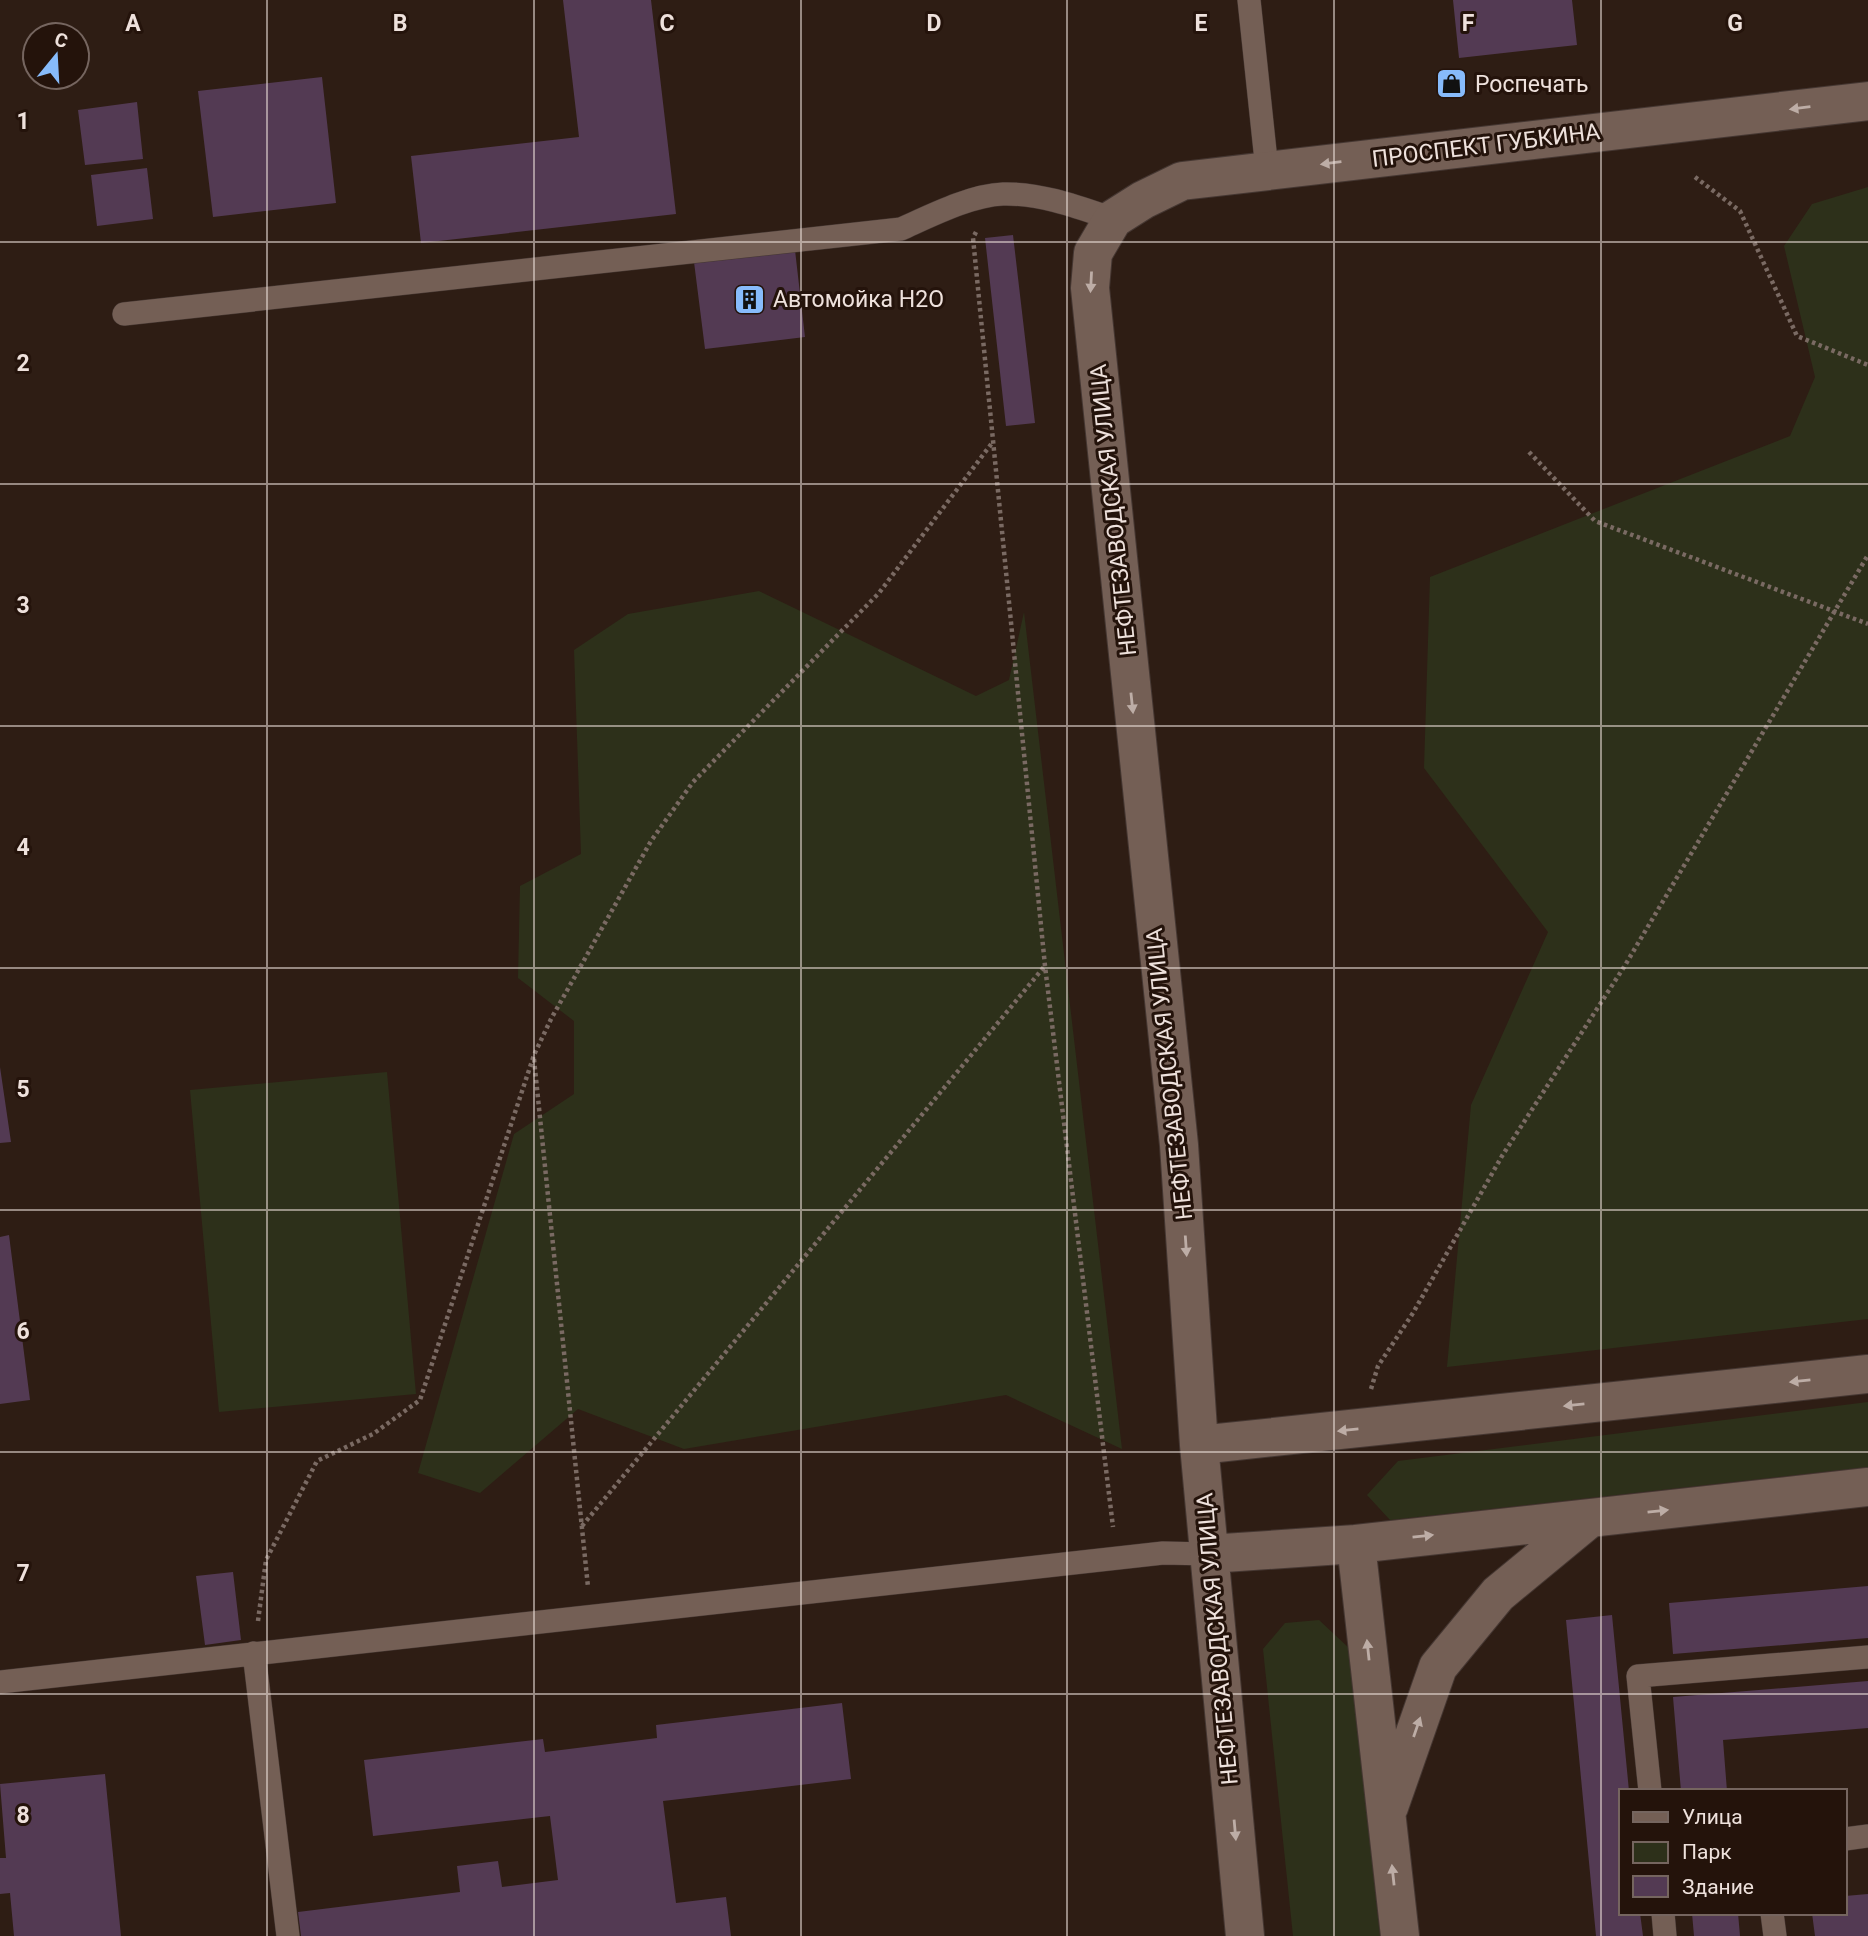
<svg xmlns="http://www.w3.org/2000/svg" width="1868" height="1936" font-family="Roboto,sans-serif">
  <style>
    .green { fill: #2d301a }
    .building { fill: #533a53 }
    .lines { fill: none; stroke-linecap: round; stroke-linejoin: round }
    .lane-casing { stroke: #453732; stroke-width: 24 }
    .secondary-casing { stroke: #453732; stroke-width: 40 }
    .path { stroke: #7a6a63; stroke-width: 4.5; stroke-dasharray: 3.5 3.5; stroke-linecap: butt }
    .lane { stroke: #745f55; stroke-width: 23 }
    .secondary { stroke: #745f55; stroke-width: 38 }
    .oneway { fill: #bdada6 }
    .grid { fill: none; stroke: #eee1dc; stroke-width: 2; stroke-opacity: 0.55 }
    .labels { text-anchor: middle; stroke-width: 6; stroke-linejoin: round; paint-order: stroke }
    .poi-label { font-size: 23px; fill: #eee1dc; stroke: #24130b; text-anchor: start }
    .street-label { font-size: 23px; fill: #eee1dc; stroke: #24130b }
    .grid-label { font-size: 23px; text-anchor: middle; font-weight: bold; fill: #eee1dc; stroke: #24130b; stroke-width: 6; stroke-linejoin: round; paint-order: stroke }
  </style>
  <rect width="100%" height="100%" fill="#2e1d14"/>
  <path class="green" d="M 1868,187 L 1868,1319 L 1447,1367 L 1471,1105 L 1548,932 L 1424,768 L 1430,577 L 1790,436 L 1815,377 L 1784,246 L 1812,204 Z
    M 759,591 L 976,696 L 1009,680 L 1024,612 L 1122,1449 L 1006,1395 L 684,1449 L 578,1409 L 480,1493 L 418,1473 L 514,1134 L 574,1094 L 574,1021 L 518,978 L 520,886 L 581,854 L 574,650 L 628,614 Z
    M 387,1072 L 416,1394 L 219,1412 L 190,1090 Z
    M 1868,1402 L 1868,1467 L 1390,1520 L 1367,1495 L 1398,1461 Z
    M 1319,1620 L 1350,1649 L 1380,1936 L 1293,1936 L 1263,1649 L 1285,1623 Z"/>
  <path class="building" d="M 563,0 L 651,0 L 676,214 L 421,243 L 411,156 L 579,137 Z
    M 1453,0 L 1572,0 L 1577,45 L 1459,58 Z
    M 1461,69 L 1462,83 L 1442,84 L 1441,70 Z
    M 322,77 L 336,203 L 213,217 L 198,91 Z
    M 137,102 L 143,159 L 85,165 L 78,110 Z
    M 147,168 L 153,219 L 97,226 L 91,175 Z
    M 1013,235 L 1035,423 L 1006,426 L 985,238 Z
    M 795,250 L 805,337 L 705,349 L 694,262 Z
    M 0,1067 L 11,1142 L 0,1143 Z
    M 9,1235 L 30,1400 L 0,1404 L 0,1237 Z
    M 233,1572 L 241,1640 L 205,1645 L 196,1576 Z
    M 1868,1586 L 1868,1638 L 1673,1654 L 1669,1603 Z
    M 1612,1615 L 1629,1791 L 1621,1791 L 1621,1913 L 1640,1913 L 1643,1936 L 1596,1936 L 1566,1620 Z
    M 1868,1681 L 1868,1728 L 1723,1740 L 1727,1791 L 1681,1791 L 1673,1697 Z
    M 842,1703 L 851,1779 L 663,1801 L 676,1903 L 726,1897 L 731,1936 L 301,1936 L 298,1912 L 460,1892 L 457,1866 L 498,1861 L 502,1887 L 558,1880 L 550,1816 L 373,1836 L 364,1760 L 543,1739 L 545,1752 L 657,1738 L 656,1725 Z
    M 105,1774 L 121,1936 L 14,1936 L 10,1893 L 0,1894 L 0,1858 L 6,1858 L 0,1784 Z
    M 1868,1894 L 1868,1936 L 1815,1936 L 1812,1913 L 1845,1913 L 1845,1896 Z
    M 1692,1913 L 1738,1913 L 1740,1936 L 1694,1936 Z"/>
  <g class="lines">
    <defs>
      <path id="lane" d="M 1249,0 L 1267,170
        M 124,314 L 901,229 C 930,216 971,195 1003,194 C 1041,193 1078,207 1113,219
        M 254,1653 L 288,1936
        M 0,1682 L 1163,1553 L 1209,1554
        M 1650,1791 L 1638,1676 L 1868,1657
        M 1845,1839 L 1868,1836
        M 1663,1913 L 1665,1936
        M 1772,1913 L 1775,1936"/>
      <path id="secondary" d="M 1199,1445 L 1868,1374
        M 1356,1544 L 1400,1936
        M 1209,1554 L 1356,1544 L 1868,1487
        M 1389,1807 L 1438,1667 L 1498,1594 L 1590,1518
        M 1245,1936 L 1199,1445 L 1179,1145 L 1090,288 L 1093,253 L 1113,219 L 1143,200 L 1182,181 L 1868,101"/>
    </defs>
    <use href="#lane" class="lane-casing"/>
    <use href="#secondary" class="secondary-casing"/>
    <path class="path" d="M 1695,177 L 1740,211 L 1797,336 L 1868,365
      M 976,232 L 973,238 L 1045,966 L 1113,1527
      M 1529,452 L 1595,521 L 1868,624
      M 534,1059 L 588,1587
      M 1371,1389 L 1378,1366 L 1413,1313 L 1502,1156 L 1624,967 L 1868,555
      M 582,1526 L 1044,967
      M 258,1621 L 266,1560 L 317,1461 L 373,1434 L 420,1400 L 534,1055 L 551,1019 L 651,841 L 693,782 L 879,593 L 992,443"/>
    <use href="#lane" class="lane"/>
    <use href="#secondary" class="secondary"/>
  </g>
  <defs><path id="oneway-solid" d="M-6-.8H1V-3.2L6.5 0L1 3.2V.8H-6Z" transform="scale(1.75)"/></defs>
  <g class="oneway">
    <use href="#oneway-solid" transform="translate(1800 108) rotate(173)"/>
    <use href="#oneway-solid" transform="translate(1331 163) rotate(173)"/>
    <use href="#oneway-solid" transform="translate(1091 282) rotate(93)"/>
    <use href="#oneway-solid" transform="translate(1132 703) rotate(84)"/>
    <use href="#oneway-solid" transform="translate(1186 1246) rotate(86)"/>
    <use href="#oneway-solid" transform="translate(1800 1381) rotate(174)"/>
    <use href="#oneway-solid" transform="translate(1574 1405) rotate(174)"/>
    <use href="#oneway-solid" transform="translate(1348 1430) rotate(174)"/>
    <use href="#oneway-solid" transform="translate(1658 1511) rotate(-6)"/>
    <use href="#oneway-solid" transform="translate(1423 1536) rotate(-6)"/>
    <use href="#oneway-solid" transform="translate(1368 1650) rotate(-96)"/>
    <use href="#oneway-solid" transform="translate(1417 1727) rotate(-71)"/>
    <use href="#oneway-solid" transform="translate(1235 1830) rotate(85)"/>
    <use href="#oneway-solid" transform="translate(1393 1875) rotate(-96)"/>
  </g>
  <path class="grid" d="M 267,0 L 267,1936M 534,0 L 534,1936M 801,0 L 801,1936M 1067,0 L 1067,1936M 1334,0 L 1334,1936M 1601,0 L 1601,1936M 0,242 L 1868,242M 0,484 L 1868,484M 0,726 L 1868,726M 0,968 L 1868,968M 0,1210 L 1868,1210M 0,1452 L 1868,1452M 0,1694 L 1868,1694"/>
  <defs>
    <symbol id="shop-square" viewBox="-11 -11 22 22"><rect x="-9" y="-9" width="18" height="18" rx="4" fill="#87bbfb" stroke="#24130b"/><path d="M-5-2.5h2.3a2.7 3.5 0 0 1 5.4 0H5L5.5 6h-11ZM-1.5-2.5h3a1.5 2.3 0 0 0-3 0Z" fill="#111"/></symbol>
    <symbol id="building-square" viewBox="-11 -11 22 22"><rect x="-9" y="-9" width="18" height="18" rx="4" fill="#87bbfb" stroke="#24130b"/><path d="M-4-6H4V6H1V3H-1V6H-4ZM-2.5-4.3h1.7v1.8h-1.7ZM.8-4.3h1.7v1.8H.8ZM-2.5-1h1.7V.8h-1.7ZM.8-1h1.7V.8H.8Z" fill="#111"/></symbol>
  </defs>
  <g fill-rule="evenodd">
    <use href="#shop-square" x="1434" y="66" width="35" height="35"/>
    <use href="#building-square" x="732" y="282" width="35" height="35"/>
  </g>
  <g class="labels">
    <g class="poi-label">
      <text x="1475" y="92">Роспечать</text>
      <text x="773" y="307">Автомойка H2O</text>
    </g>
    <g class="street-label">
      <text transform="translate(1486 145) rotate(-7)" y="8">ПРОСПЕКТ ГУБКИНА</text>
      <text transform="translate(1113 510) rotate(-96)" y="8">НЕФТЕЗАВОДСКАЯ УЛИЦА</text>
      <text transform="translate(1169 1074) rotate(-96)" y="8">НЕФТЕЗАВОДСКАЯ УЛИЦА</text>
      <text transform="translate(1217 1639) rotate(-95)" y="8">НЕФТЕЗАВОДСКАЯ УЛИЦА</text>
    </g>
  </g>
  <g class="grid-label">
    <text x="133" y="31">A</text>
    <text x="400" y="31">B</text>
    <text x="667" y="31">C</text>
    <text x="934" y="31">D</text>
    <text x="1201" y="31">E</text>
    <text x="1468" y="31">F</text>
    <text x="1735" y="31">G</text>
    <text x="23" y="129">1</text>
    <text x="23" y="371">2</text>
    <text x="23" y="613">3</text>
    <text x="23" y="855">4</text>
    <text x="23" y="1097">5</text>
    <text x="23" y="1339">6</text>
    <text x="23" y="1581">7</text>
    <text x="23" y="1823">8</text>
  </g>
  <rect x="1619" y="1789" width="228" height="126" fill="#24130b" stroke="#75655f" stroke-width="2"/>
  <rect x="1633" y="1812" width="35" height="10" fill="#745f55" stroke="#75655f" stroke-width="2"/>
  <text x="1682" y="1824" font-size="21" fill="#eee1dc">Улица</text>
  <rect x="1633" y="1842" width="35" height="21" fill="#2d301a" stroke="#75655f" stroke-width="2"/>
  <text x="1682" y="1859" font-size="21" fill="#eee1dc">Парк</text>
  <rect x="1633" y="1876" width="35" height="21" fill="#533a53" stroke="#75655f" stroke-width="2"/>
  <text x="1682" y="1894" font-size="21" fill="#eee1dc">Здание</text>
  <g transform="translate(56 56) rotate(18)"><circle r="33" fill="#24130b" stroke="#75655f" stroke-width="2"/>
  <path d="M0-5L12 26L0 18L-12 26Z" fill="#87bbfb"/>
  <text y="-10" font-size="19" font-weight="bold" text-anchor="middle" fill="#eee1dc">С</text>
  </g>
</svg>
